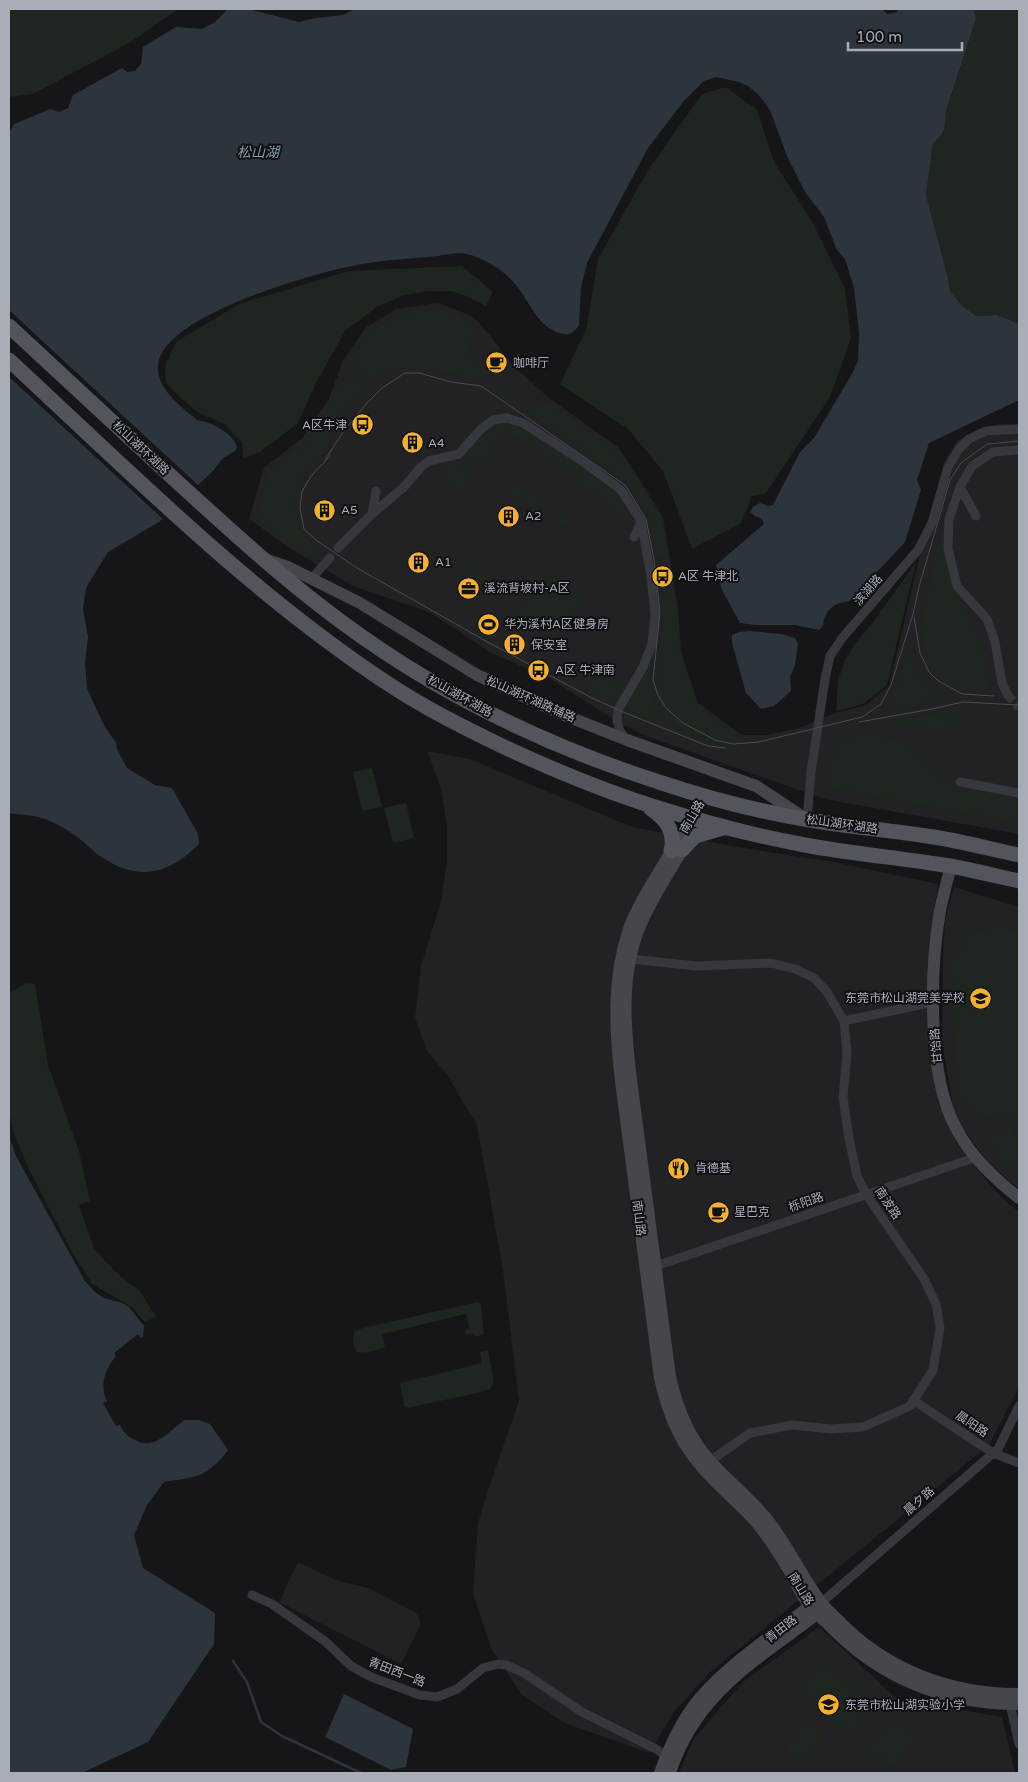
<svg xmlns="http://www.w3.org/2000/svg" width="1028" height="1782" font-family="'Varela Round','Noto Sans SC',sans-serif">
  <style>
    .built { fill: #222225 }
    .green { fill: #1e261f }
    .water { fill: #2c353c }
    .pier { fill: #161618 }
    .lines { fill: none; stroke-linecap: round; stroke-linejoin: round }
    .stream { stroke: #2c353c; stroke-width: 2.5 }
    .street-tunnel { stroke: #333438; stroke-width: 9; stroke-dasharray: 9 4.5; stroke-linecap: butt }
    .street { stroke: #37383d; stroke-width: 9 }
    .secondary { stroke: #45474d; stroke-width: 12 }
    .primary { stroke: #53555c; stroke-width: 15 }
    .tram { stroke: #4a4c52; stroke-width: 1 }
    .labels { text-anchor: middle; stroke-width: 4; stroke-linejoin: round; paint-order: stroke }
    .poi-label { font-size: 12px; fill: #a8adb8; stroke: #111113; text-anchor: start }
    .street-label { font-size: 12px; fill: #a8adb8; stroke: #111113 }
    .water-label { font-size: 14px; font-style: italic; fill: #7f9bb3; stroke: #111113 }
  </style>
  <rect width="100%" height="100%" fill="#161618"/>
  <path class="built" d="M 438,303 L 472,316 L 490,335 L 513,366 L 549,398 L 619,448 L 663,517 L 678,608 L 681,651 L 698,703 L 742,735 L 766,735 L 799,728 L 835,713 L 866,705 L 889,686 L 926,529 L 945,461 L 957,441 L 977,430 L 999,424 L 1019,424 L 1019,834 L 824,799 L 646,736 L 616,721 L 554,681 L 490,652 L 431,613 L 353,586 L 288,547 L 249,519 L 264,468 L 302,438 L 328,401 L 343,360 L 365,328 L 396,309 Z
    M 427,751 L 470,759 L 632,827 L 743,848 L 833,862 L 938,884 L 929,949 L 931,1058 L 938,1102 L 958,1145 L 999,1195 L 1019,1212 L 1019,1387 L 989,1445 L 709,1673 L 673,1713 L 650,1753 L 567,1724 L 522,1695 L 491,1648 L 473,1594 L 478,1523 L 488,1490 L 519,1401 L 503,1270 L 477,1125 L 447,1075 L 427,1051 L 415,1018 L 421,966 L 441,901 L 447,862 L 447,825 L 441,788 Z
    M 954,887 L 1019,907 L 1019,1189 L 988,1162 L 962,1128 L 953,1108 L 942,1040 L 943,957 L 945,921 Z
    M 298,1562 L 338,1581 L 368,1588 L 415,1612 L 419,1618 L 420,1626 L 401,1664 L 279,1602 Z
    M 819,1627 L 897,1699 L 1002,1717 L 1015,1773 L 679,1773 L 694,1738 L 743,1682 Z"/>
  <path class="green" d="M 9,9 L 179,9 L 129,43 L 33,94 L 9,97 Z
    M 974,9 L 1019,9 L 1019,324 L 997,315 L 976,316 L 962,306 L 950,291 L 948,278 L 926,195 L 933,143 L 945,116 L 976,19 Z
    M 726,87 L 757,110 L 774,162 L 812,221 L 845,289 L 851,338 L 830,397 L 766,493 L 752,496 L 741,523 L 692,549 L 663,471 L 628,429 L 560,384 L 586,330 L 598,259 L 648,170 L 702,94 Z
    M 462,266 L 493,292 L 486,306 L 469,297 L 451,291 L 429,291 L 404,295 L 377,307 L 345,331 L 316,383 L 298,423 L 260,452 L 243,458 L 242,442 L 224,424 L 199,413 L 180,397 L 166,383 L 165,366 L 176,342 L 239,304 L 349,271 Z
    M 437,309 L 470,319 L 476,333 L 467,350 L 487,371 L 479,379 L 424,368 L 394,369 L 368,382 L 350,362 L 368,332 L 399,314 Z
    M 349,369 L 364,386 L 334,428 L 327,451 L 303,479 L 295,505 L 300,529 L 322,555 L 318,562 L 288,543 L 256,519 L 268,473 L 306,441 L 332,399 Z
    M 502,386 L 534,411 L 544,400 L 616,449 L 662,518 L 677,610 L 680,652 L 697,704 L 739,737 L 736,749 C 720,746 691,737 679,727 C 665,716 657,696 657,679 C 657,651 664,625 662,598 L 669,596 L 664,557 L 656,558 L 650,519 L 628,484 L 529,413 L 496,393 Z
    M 507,421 L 522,426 L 605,482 L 617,494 L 634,521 L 603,506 L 604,500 L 574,484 L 577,476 L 505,431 L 480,467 L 464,455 L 484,432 L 494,424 Z
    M 456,459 L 475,475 L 461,493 C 452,485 438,477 440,463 Z
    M 513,481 L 539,498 L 532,509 L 506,492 Z
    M 558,509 L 573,516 L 566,528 L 552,520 Z
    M 945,519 L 953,587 L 971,618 L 983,647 L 989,693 L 962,689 L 946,682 L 928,664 L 922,637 L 923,609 Z
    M 427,522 L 431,525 L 419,541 L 415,538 Z
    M 601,536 L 610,539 L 603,556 L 594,552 Z
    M 463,558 L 490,577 L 482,587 L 456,568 Z
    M 916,562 L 887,685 L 865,703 L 836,712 L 838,681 L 845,660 L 854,645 L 874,621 Z
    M 541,572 L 583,593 L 584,598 L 554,635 C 542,635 522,628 516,618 L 517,613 Z
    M 906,652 L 917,673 L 934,692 L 951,701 L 923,704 L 880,714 C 898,693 900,678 906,652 Z
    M 652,660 L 650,680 L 654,709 L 669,728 L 624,708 L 641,676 Z
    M 559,672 L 585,686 L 594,672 L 612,682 L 632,679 L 616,706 L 557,676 Z
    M 954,712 L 967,714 L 966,728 L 951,725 L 949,732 L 888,723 L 911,717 Z
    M 866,734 L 886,736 L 907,745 L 947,780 L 957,787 L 1019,798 L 1019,824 L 828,787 L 834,739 Z
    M 372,768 L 382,807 L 362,811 L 353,772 Z
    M 406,803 L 414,838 L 393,843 L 384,808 Z
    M 997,924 L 1019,932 L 1019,1115 L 1005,1121 L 978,1115 L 958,1099 L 951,960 L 966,936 Z
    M 26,983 L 35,984 L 48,1065 L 79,1151 L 90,1201 L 79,1205 L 94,1249 L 120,1276 L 140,1291 L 156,1317 L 145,1322 L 132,1307 L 92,1284 L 71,1250 L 29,1170 L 12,1128 L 9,1107 L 9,993 Z
    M 1011,1126 L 1019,1144 L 1019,1162 L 1005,1169 L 988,1137 Z
    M 478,1302 L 481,1304 L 484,1334 L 477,1337 L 473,1333 L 466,1335 L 465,1331 L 469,1328 L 466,1314 L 382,1334 L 385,1347 C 376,1350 367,1354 357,1352 C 353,1345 351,1338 355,1331 L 363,1328 Z
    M 488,1350 L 494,1382 L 491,1388 L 482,1392 L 407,1408 L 404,1406 L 400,1383 L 482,1363 L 480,1352 Z
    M 819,1663 L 827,1665 L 871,1702 L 873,1707 L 851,1733 L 845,1731 L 799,1693 L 798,1689 Z
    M 891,1719 L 917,1738 L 894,1768 L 868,1749 Z
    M 806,1721 L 825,1735 L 803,1763 L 785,1749 Z"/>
  <path class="water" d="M 228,9 L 248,9 L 299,22 L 315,18 L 343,15 L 354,9 L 882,9 L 887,14 L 897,12 L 898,9 L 974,9 L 976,19 L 946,111 C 944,127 947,132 933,143 L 926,195 L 948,278 L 950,291 L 962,306 L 976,316 L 997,315 L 1019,324 L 1019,400 L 929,443 L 917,480 L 921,490 L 905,542 L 850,601 C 838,602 829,606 824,619 C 823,624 824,626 819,630 L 795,625 L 755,625 L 740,623 L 722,590 L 716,565 L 764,524 L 762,519 L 755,516 L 750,512 L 753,507 L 760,503 L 768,506 L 773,505 L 800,452 L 814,438 L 852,374 L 858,361 L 859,333 L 854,288 L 845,259 L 837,250 L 824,217 L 805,192 L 787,156 L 770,110 L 759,95 L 748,86 L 739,82 L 716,77 L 704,81 L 683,102 L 648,148 L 587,263 L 581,287 L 579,325 C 575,331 571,335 564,334 C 538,330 530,301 515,284 C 512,280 508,276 504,273 C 493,264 475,254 460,253 C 453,253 445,255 438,256 C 408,259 377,260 347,267 C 309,275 151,319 158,371 C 161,393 182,407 197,420 C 211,422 234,433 237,448 L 235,451 L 222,459 L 213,471 L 159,522 L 108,552 L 87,586 L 85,594 L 83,609 L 88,637 L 85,663 L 87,688 L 94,704 L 105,727 L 116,743 L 117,749 L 127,768 L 155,785 L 172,788 L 198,834 L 199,844 C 169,874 140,882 103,858 C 98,855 93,850 88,846 C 77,836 64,827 50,821 C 37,815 22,815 9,813 L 9,134 L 14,124 L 50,109 L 59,112 L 68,108 L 73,95 L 122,68 L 127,72 L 135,71 L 141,64 L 143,47 L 176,27 L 202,29 L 206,27 L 215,22 Z
    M 750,631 L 782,634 L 795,638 L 798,643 L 795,665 L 790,677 L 791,691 L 774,706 L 761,709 L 746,693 L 732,643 L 732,635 L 739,632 Z
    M 9,1136 L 16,1156 L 85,1281 L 95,1292 L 104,1298 L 122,1303 L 129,1307 L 144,1326 L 143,1337 L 141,1338 L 138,1334 L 114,1353 L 116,1356 C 105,1369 99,1386 107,1401 L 103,1403 L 116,1426 L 120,1425 C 124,1433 128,1437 137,1441 C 157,1450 170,1429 185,1420 L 199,1420 L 210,1424 L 228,1450 C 207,1478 196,1477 164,1482 L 147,1505 L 134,1535 L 143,1568 L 215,1613 L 214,1644 L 148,1742 L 82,1773 L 9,1773 Z
    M 344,1694 L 413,1729 L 406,1767 L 391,1770 L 325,1737 Z"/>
  <path class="pier" d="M 9,310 L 200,487 L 165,521 L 9,377 Z"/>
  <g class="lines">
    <path class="stream" d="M 233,1661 L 247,1682 L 261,1722 L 282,1736 L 361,1773"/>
    <path class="street-tunnel" d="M 1007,694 L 1019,708"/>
    <path class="street" d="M 960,487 L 976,516
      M 372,514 L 376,491
      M 634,537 L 641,522
      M 338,548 L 372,514 L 404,487 L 421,467 L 429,461 L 459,454 L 481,429 L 493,420 L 507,418 L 523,423 L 579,459 L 621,490 L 641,521 L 651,576 L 655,615 L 652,644 L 643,667 L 618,710 L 617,721 L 620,731 L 627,740
      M 312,578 L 330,558
      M 1007,694 L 1002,683 L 995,642 L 987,619 L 957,586 L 948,548 L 949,519 L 960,487 L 972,466 L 993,452 L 1019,450
      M 960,782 L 1019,793
      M 807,820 L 811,772 L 825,679 L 830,656 L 843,637 L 918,550 L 932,523 L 948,467 L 959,449 L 969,439 L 986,431 L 1019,429
      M 631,959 L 696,966 L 771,963 L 795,969 L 814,978 L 827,992 L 844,1021 L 847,1053 L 843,1097 L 849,1138 L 857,1176 L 866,1194 L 924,1279 L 936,1304 L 940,1328 L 933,1370 L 910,1406 L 863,1427 L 831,1429 L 792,1425 L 750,1433 L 710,1461
      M 844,1021 L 934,1002
      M 650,1268 L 974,1158
      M 913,1400 L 993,1453 L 1019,1463
      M 252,1595 L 272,1604 L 326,1642 L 351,1666 L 371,1677 L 420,1695 L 437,1697 L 457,1689 L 483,1668 L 498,1664 L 506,1665 L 524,1673 L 582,1712 L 656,1749 L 671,1759
      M 821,1603 L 998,1449 L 1019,1406
      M 1011,1700 L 1010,1704 L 1019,1744"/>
    <path class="secondary" d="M 267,560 L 288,567 L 360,603 L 477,675 L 564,715 L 627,740 L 756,786 L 803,817
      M 704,796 C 689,821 674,846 659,872 C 648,890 636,909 629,929 C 612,979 615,1030 621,1081 L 660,1378 C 668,1413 678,1439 701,1466 C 718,1487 740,1503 757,1523 C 771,1540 782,1558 793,1577 C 798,1587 803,1598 810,1606 C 816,1613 823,1619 829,1625 C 881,1679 944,1704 1019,1704
      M 684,846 C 669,874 649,901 638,931 C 620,979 625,1030 631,1080 L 670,1377 C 677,1408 688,1437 710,1461 C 728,1481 749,1498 766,1518 C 787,1544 800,1574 820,1601 C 825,1608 832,1614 838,1620 C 886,1670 950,1694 1019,1694
      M 951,866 C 947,881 943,896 940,911 C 930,969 927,1076 956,1128 C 971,1157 994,1178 1019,1198
      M 660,1773 C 669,1747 681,1721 699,1699 C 730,1663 772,1636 810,1606 L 816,1604
      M 670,1773 C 695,1694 755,1661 817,1614 L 820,1605"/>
    <path class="primary" d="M 9,326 C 64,377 118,427 173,478 C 228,528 283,579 343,623 C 439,694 549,747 662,783 C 710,799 761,812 810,820 C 849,827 888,830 927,836 C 958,840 989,849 1019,855
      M 9,360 C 130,472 248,591 387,683 C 423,707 461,726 500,745 C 551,769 604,791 658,808 C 706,823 756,836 805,845 C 853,854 902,858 950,866 C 973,870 996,876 1019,881
      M 651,809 C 666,819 676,832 671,851
      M 682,850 L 695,836 L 723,828"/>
    <path class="tram" d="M 330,456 L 312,475 L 302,491 L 300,509 L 304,529 L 316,540 L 357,568 L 484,640 L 592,698 L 623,712 L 708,746 L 725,748
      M 325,460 L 343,432 L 367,403 L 382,388 L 405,373 L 419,373 L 451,382 L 481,386 L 625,485 L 646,519 L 654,559 L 660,612 L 653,680 L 658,695 L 666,708 L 683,723 L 715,740 L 733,744 L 759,742 L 862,717 L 881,704 L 891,685 L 913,614 L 919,587 L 950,480 L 961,463 L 987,444 L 1019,441
      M 914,617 L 920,653 L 929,672 L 937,680 L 962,694 L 994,696
      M 859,722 L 932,709 L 963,702 L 1019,705"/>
  </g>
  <defs>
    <symbol id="cafe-disc" viewBox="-11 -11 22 22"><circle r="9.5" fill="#f2b134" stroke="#111113"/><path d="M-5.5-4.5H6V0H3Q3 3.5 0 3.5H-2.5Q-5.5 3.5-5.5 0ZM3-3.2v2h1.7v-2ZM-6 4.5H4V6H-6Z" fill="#111"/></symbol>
    <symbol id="bus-disc" viewBox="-11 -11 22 22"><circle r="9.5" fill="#f2b134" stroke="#111113"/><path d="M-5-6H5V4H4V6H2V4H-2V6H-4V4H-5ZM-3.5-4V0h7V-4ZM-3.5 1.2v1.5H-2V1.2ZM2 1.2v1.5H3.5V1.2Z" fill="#111"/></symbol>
    <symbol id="building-disc" viewBox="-11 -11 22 22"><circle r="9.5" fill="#f2b134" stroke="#111113"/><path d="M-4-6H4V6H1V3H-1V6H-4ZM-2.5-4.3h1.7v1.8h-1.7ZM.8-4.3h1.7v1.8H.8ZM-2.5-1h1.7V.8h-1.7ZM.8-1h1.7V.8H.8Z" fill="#111"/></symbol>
    <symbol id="office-disc" viewBox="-11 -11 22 22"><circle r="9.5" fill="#f2b134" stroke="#111113"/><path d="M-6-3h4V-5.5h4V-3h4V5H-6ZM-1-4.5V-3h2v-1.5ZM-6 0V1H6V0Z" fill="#111"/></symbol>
    <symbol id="stadium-disc" viewBox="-11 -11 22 22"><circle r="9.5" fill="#f2b134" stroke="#111113"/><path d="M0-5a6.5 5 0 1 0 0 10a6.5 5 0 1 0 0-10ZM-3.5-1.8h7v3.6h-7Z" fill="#111"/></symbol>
    <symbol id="school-disc" viewBox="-11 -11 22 22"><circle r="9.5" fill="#f2b134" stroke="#111113"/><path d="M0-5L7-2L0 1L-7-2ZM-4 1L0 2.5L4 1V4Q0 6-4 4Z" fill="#111"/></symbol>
    <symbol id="restaurant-disc" viewBox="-11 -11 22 22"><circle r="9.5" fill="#f2b134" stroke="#111113"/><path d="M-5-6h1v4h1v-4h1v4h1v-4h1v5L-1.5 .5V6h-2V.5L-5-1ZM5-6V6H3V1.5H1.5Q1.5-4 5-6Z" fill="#111"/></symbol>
  </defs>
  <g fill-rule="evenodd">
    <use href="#cafe-disc" x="484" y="350" width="25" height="25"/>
    <use href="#bus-disc" x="350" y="412" width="25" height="25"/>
    <use href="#building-disc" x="400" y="430" width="25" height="25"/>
    <use href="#building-disc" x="312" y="498" width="25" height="25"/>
    <use href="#building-disc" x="496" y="504" width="25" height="25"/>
    <use href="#building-disc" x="406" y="550" width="25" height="25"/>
    <use href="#bus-disc" x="650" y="564" width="25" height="25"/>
    <use href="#office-disc" x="456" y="576" width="25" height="25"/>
    <use href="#stadium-disc" x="476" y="612" width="25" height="25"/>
    <use href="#building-disc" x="502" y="632" width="25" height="25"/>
    <use href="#bus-disc" x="526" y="658" width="25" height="25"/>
    <use href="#school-disc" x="968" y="986" width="25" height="25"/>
    <use href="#restaurant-disc" x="666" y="1156" width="25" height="25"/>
    <use href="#cafe-disc" x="706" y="1200" width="25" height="25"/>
    <use href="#school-disc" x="816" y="1692" width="25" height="25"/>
  </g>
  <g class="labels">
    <g class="poi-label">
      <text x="513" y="367">咖啡厅</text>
      <text x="347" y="429" text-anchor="end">A区牛津</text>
      <text x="428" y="447">A4</text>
      <text x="341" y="514">A5</text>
      <text x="525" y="520">A2</text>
      <text x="435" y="566">A1</text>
      <text x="678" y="580">A区 牛津北</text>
      <text x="484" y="592">溪流背坡村-A区</text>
      <text x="504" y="628">华为溪村A区健身房</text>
      <text x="531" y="649">保安室</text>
      <text x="555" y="674">A区 牛津南</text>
      <text x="965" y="1002" text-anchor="end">东莞市松山湖莞美学校</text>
      <text x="695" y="1172">肯德基</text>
      <text x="734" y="1216">星巴克</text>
      <text x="845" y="1709">东莞市松山湖实验小学</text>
    </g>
    <g class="street-label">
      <text transform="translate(141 448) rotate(43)" y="4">松山湖环湖路</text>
      <text transform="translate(868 590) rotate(-49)" y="4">滨湖路</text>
      <text transform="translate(460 696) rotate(29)" y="4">松山湖环湖路</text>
      <text transform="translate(531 699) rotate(24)" y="4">松山湖环湖路辅路</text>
      <text transform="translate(692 817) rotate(-60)" y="4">南山路</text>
      <text transform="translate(842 824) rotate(8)" y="4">松山湖环湖路</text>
      <text transform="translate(936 1046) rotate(-95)" y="4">甘饴路</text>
      <text transform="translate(806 1202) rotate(-19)" y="4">栎阳路</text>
      <text transform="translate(888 1203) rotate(56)" y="4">南波路</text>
      <text transform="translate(639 1218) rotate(83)" y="4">南山路</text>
      <text transform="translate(972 1424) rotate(34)" y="4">晨阳路</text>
      <text transform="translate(919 1501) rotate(-41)" y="4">晨夕路</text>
      <text transform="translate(801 1589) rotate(58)" y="4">南山路</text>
      <text transform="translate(781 1629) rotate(-38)" y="4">青田路</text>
      <text transform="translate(397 1672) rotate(21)" y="4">青田西一路</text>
    </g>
    <g class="water-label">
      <text x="258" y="157">松山湖</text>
    </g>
  </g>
  <rect width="1028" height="1782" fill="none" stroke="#a8adb8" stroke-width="20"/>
  <path d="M848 42v8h114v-8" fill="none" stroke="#a8adb8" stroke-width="2.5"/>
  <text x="856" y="42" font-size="15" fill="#a8adb8" stroke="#111113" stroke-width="4" paint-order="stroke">100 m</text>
</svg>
